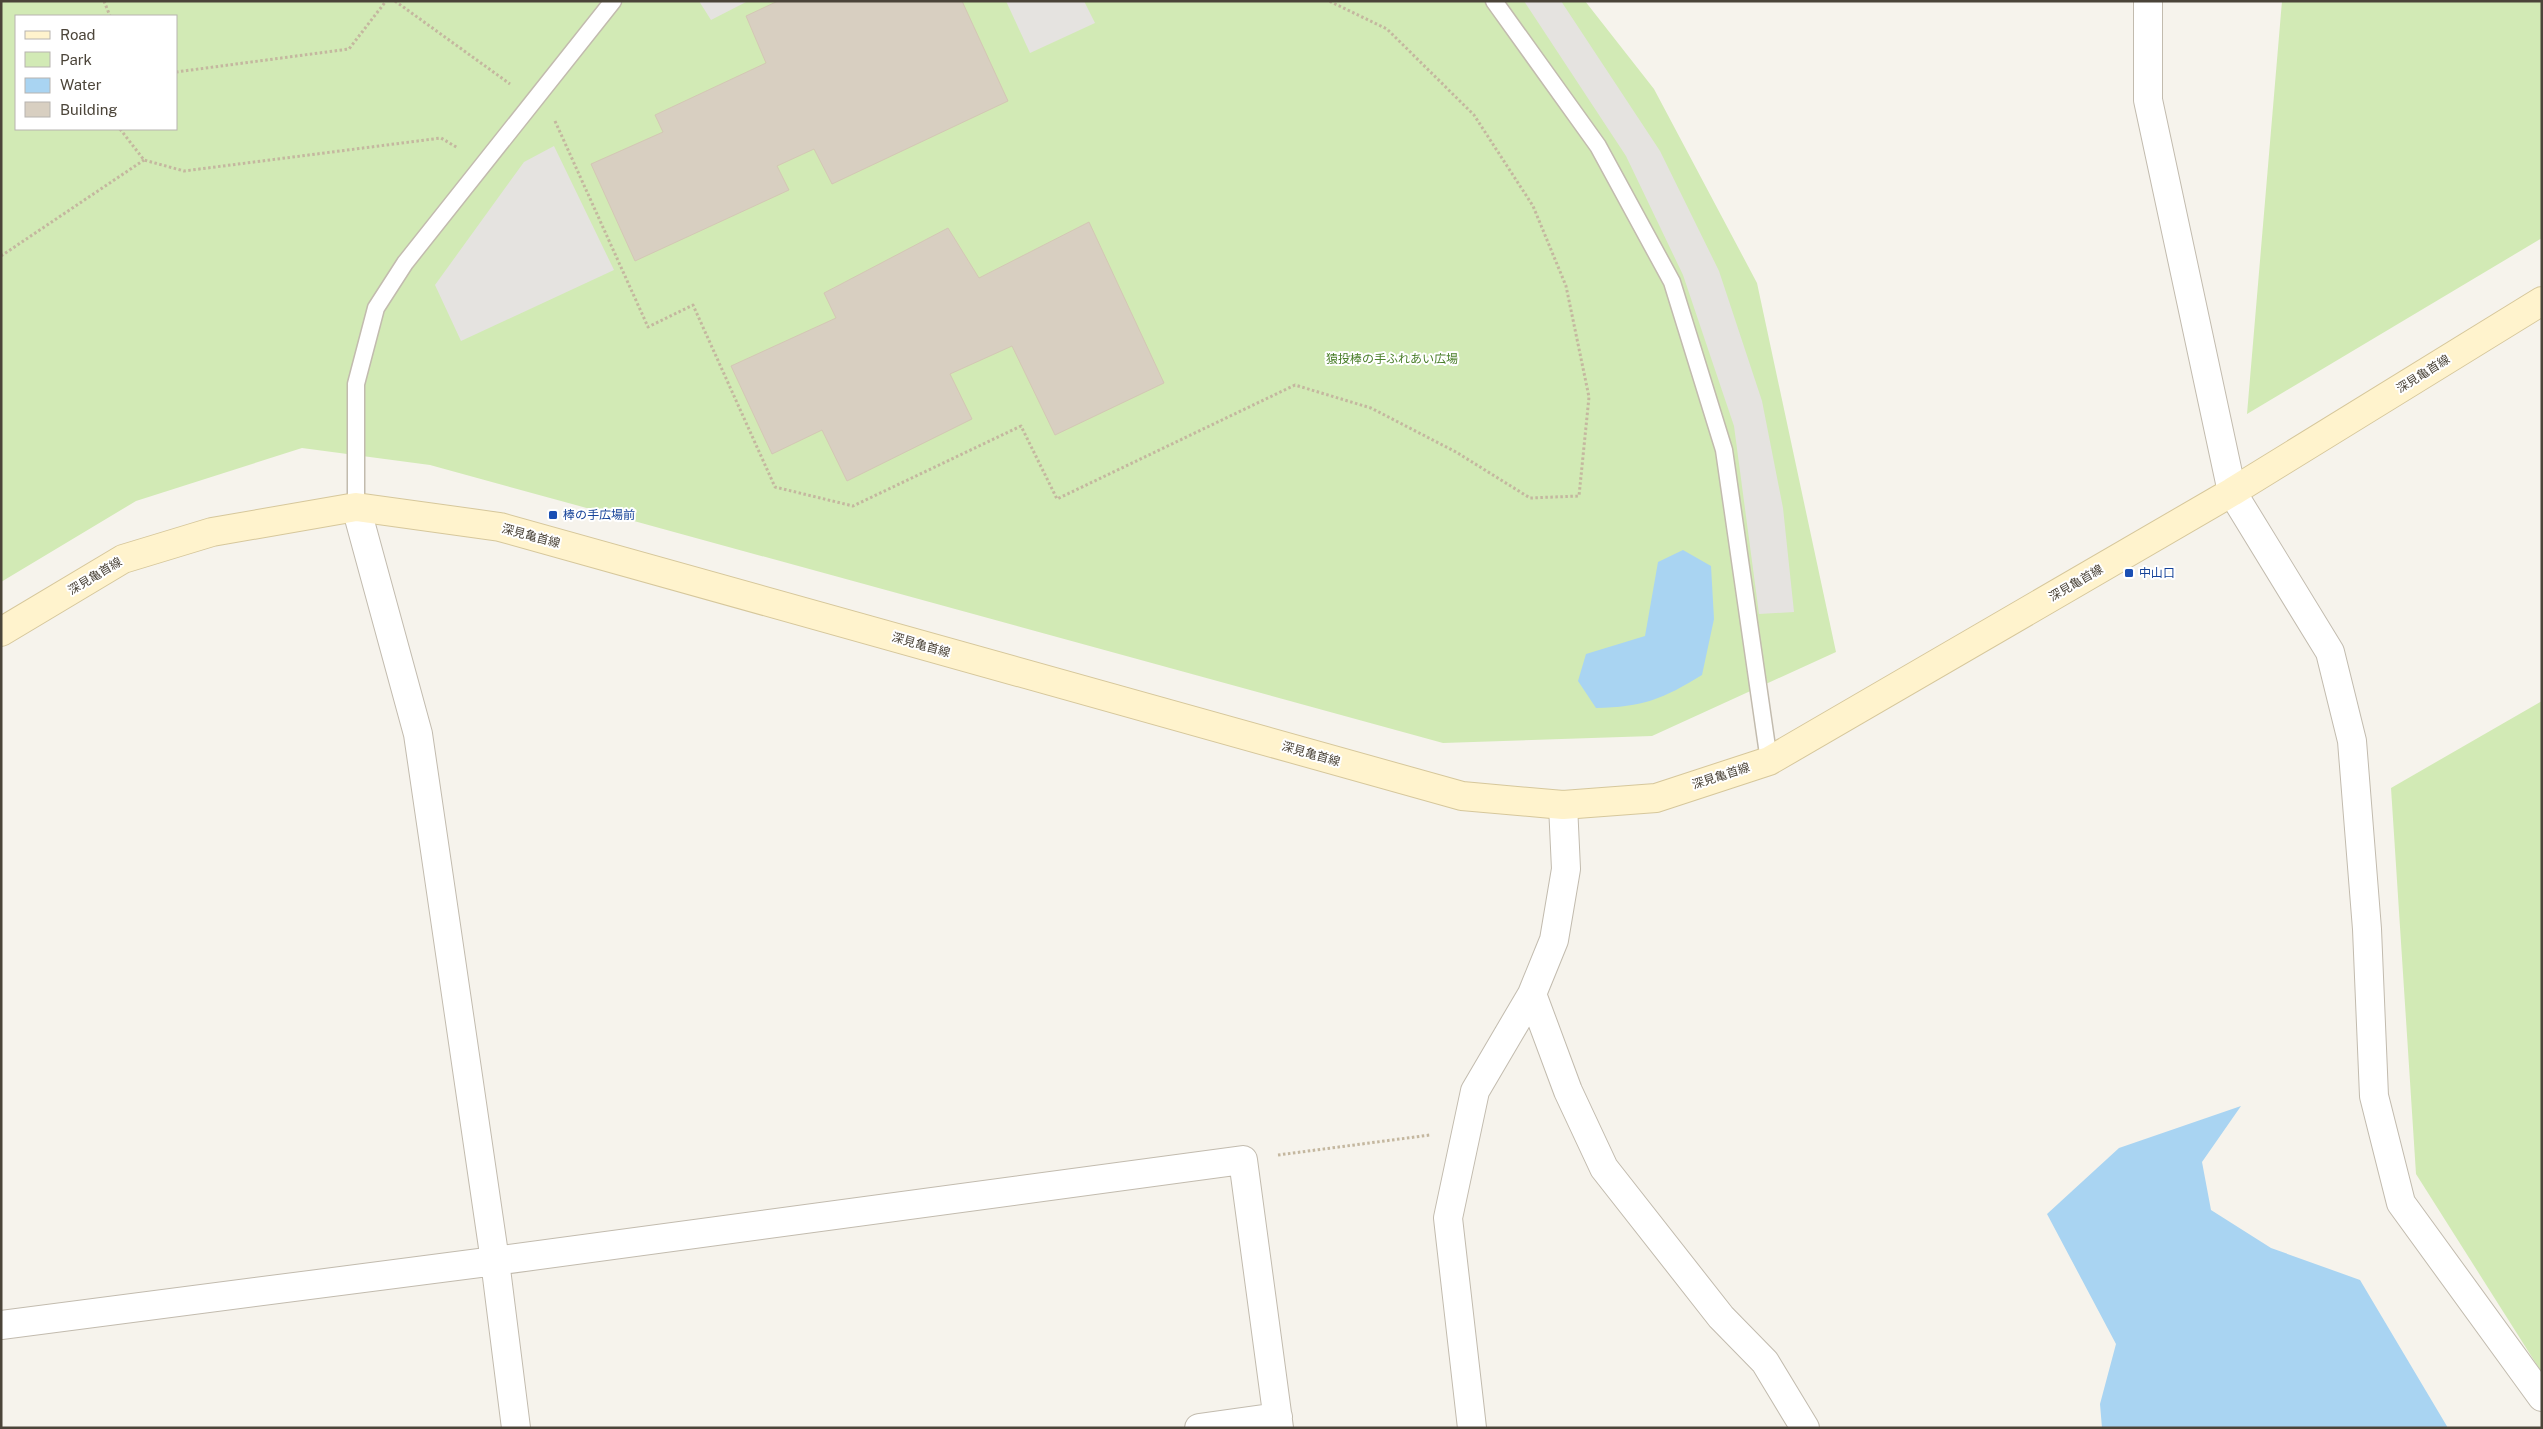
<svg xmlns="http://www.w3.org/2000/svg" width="2543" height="1429" font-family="'Public Sans','Noto Sans JP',sans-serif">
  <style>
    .green { fill: #d2eab5; fill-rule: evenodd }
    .parking { fill: #e5e3e0 }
    .water { fill: #a9d4f2 }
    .building { fill: #d8cfc1; stroke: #d3c7b4 }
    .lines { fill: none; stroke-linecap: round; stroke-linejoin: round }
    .lane-casing { stroke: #c2bbae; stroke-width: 19 }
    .street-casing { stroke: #c2bbae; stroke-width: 30 }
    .secondary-casing { stroke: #d6c79b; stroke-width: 30 }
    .path { stroke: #c4b79f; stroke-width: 3; stroke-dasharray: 2.5 2.5; stroke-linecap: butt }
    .lane { stroke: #fff; stroke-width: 16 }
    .street { stroke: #fff; stroke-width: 28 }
    .secondary { stroke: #fff3cd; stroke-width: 28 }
    .transit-dot { fill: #1a4fb4; stroke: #fff; stroke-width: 2 }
    .labels { text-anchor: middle; stroke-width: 4; stroke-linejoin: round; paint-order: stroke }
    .park-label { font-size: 12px; fill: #4a7f2a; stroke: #fff }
    .street-label { font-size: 12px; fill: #4b4439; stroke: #fff }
    .transit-label { font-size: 12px; fill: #164399; stroke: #fff; text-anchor: start }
  </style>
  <rect width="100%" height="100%" fill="#f6f3ec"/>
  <path class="green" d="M 1,1 L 1585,1 L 1654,89 L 1757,283 L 1836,652 L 1652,736 L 1443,743 L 430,465 L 302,448 L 136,501 L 1,582 ZM 16,16 L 176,16 L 176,129 L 16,129 Z
    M 2282,1 L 2542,1 L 2542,238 L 2247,414 Z
    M 2542,701 L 2542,1373 L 2416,1174 L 2391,788 Z"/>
  <path class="parking" d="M 699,1 L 748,1 L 711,20 Z
    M 1006,1 L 1084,1 L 1095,23 L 1030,53 Z
    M 1524,1 L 1561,1 L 1660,151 L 1719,271 L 1762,401 L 1783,508 L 1794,612 L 1759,614 L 1734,426 L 1683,275 L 1626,156 Z
    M 554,146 L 614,270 L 461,341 L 435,285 L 524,162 Z"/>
  <path class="water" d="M 1683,550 L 1711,566 L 1714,619 L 1702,675 C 1663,699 1643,707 1596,708 L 1578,681 L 1586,654 L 1645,636 L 1658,562 Z
    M 2241,1106 L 2202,1162 L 2211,1210 L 2271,1248 L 2360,1280 L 2448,1428 L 2102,1428 L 2100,1404 L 2116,1344 L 2047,1214 L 2119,1148 Z"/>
  <path class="building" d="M 778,1 L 962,1 L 1008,101 L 832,184 L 814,149 L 777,166 L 789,190 L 635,261 L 591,164 L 663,132 L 655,115 L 766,63 L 746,16 Z
    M 1089,222 L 1164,383 L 1055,435 L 1012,346 L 950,374 L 972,419 L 847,481 L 822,430 L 772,454 L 731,366 L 836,318 L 824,293 L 948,228 L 979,278 Z"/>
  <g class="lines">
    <defs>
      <path id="lane" d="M 1494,1 L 1598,146 L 1672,282 L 1724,450 L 1769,761
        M 356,507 L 356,384 L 376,308 L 405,263 L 613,1"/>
      <path id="street" d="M 2148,1 L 2148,100 L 2232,492 L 2330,652 L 2352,741 L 2367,929 L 2374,1096 L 2401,1203 L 2542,1397
        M 356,507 L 418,734 L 495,1261 L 516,1428
        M 1532,994 L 1568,1091 L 1604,1168 L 1721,1317 L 1765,1362 L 1805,1428
        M 1,1325 L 495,1261 L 1243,1160 L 1279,1428
        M 1199,1428 L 1278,1417
        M 1472,1428 L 1448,1218 L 1475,1091 L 1532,994 L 1554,940 L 1566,869 L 1563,805"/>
      <path id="secondary" d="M 1,632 L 123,559 L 212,532 L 356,507 L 500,527 L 1462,796 L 1563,805 L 1656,798 L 1769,761 L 2232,492 L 2542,301"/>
    </defs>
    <use href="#lane" class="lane-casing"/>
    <use href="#street" class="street-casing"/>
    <use href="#secondary" class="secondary-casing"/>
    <path class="path" d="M 104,1 L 110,16
      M 395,1 L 510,84
      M 176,72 L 349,49 L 386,1
      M 555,121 L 648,327 L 693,305 L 775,487 L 853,506 L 1021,426 L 1057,499 L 1295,385 L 1371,408 L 1456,452 L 1530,498 L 1579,496 L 1589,397 L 1566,286 L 1533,206 L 1474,115 L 1387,29 L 1329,1
      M 120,129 L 144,160 L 184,171 L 441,138 L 458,148
      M 1,256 L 144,160
      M 1278,1155 L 1430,1135"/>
    <use href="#lane" class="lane"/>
    <use href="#street" class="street"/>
    <use href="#secondary" class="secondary"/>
  </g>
  <g class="transit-dot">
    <rect x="548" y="510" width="10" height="10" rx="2.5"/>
    <rect x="2124" y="568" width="10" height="10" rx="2.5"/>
  </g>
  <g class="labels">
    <g class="park-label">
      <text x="1392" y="363">猿投棒の手ふれあい広場</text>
    </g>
    <g class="street-label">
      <text transform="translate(2423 374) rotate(-32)" y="4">深見亀首線</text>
      <text transform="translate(531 536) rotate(15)" y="4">深見亀首線</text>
      <text transform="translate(95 576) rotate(-31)" y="4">深見亀首線</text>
      <text transform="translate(2076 583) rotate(-30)" y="4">深見亀首線</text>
      <text transform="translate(921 645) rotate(16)" y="4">深見亀首線</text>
      <text transform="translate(1311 754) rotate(16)" y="4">深見亀首線</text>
      <text transform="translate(1721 776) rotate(-18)" y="4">深見亀首線</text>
    </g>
    <g class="transit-label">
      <text x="563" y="519">棒の手広場前</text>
      <text x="2139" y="577">中山口</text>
    </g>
  </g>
  <rect width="2543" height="1429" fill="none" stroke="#4b4439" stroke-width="5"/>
  <rect x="15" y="15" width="162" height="115" fill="#ffffff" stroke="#b7b4b0"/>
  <rect x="25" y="31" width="25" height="8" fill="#fff3cd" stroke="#b7b4b0"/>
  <text x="60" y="40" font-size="15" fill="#4b4439">Road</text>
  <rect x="25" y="52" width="25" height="15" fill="#d2eab5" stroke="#b7b4b0"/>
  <text x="60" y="65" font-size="15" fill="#4b4439">Park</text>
  <rect x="25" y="78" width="25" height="15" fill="#a9d4f2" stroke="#b7b4b0"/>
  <text x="60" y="90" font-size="15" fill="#4b4439">Water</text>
  <rect x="25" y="102" width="25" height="15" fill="#d8cfc1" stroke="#b7b4b0"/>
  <text x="60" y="115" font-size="15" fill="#4b4439">Building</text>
</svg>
